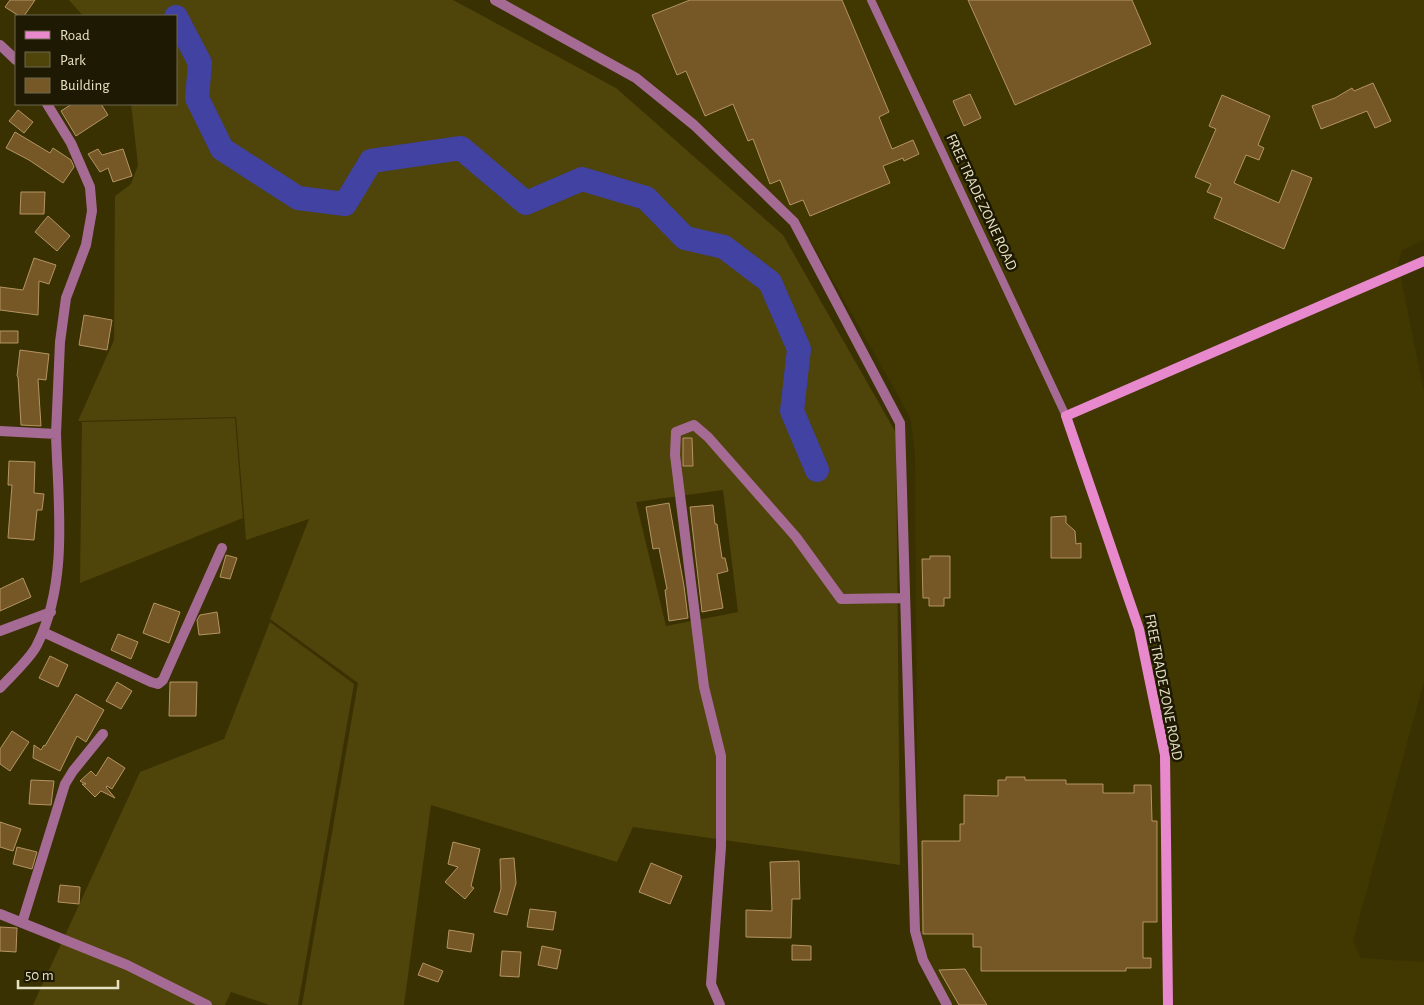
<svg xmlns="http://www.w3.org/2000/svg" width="1424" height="1005" font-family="'Alegreya Sans',sans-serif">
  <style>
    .built { fill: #413700 }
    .green { fill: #4f440a; fill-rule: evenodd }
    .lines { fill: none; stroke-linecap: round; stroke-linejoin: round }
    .river { stroke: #4142a2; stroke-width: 24 }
    .building { fill: #765826; stroke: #b49462 }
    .lane { stroke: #a66b95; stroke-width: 8 }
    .street { stroke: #a66b95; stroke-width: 10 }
    .secondary { stroke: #e889ce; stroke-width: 10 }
    .labels { text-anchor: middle; stroke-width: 5; stroke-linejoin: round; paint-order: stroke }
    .street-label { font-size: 15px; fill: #e6e1c4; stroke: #1e1903 }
  </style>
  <rect width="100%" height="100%" fill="#3a3103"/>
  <path class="built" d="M 491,0 L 1424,0 L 1424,240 L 1402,250 L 1398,263 L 1424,392 L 1424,681 L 1353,941 L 1361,958 L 1424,962 L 1424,1005 L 948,1005 L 921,956 L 917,760 L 915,451 L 910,417 L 812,243 L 796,223 L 627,73 Z"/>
  <path class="green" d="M 69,0 L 453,0 L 616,88 L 783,235 L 896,433 L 900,865 L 633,827 L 617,862 L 431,805 L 404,1005 L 302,1005 L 358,683 L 270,619 L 309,519 L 246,540 L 236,417 L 78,421 L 114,340 L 115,196 L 131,184 L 138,165 L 131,104 L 176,104 L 176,16 L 83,16 ZM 723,490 L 738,612 L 666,626 L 636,502 Z
    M 235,418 L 243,518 L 80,583 L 82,422 Z
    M 270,622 L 354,684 L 298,1005 L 269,1005 L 231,992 L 225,1005 L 33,1005 L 140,772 L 224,739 Z"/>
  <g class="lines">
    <path class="river" d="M 176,17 L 200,63 L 197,98 L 222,149 L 298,198 L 345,204 L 371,161 L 461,148 L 526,203 L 582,179 L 646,198 L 685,238 L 724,247 L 770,282 L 799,349 L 792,411 L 817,470"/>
  </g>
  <path class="building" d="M 10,0 L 35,0 L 24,16 L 19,16 L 5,7 Z
    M 690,0 L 842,0 L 889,112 L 879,117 L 892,149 L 913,140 L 919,154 L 904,161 L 903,158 L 883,166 L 890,183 L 810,216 L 803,200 L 790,205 L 780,180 L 770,184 L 753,139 L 748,141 L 733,104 L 705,116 L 686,71 L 677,75 L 652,15 Z
    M 968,0 L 1132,0 L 1151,44 L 1015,105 Z
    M 1373,83 L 1391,121 L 1375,128 L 1367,111 L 1321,129 L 1312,106 L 1335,98 L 1352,88 L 1354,91 Z
    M 970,94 L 981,118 L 964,126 L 953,101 Z
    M 1222,95 L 1270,116 L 1258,145 L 1264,148 L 1259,160 L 1246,155 L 1234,183 L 1279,203 L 1292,170 L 1312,178 L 1284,249 L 1214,218 L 1222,198 L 1207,192 L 1211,184 L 1195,177 L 1216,129 L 1209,126 Z
    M 72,104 L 101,104 L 108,115 L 76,136 L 61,111 Z
    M 18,110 L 33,122 L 24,133 L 9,121 Z
    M 15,132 L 50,153 L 53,148 L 71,160 L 74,167 L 63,183 L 29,160 L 6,148 Z
    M 98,149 L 102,155 L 123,149 L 132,176 L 113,182 L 108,168 L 100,172 L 88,154 Z
    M 21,192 L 45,192 L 44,214 L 20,214 Z
    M 48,216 L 70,236 L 57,251 L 35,232 Z
    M 34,258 L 56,265 L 49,284 L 39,281 L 38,315 L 0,310 L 0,287 L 23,290 Z
    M 84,315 L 112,320 L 107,350 L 79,345 Z
    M 0,331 L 18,331 L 18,343 L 0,343 Z
    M 20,350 L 49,354 L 46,380 L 38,379 L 41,426 L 21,425 L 18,377 L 17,376 Z
    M 683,438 L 692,438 L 693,466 L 683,466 Z
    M 9,461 L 35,462 L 34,493 L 44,494 L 42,510 L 37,510 L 34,540 L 8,538 L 12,485 L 8,485 Z
    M 669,503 L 684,586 L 688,618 L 669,621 L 665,590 L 667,589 L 659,548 L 653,549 L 646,507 Z
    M 713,505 L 715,524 L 717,524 L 722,558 L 725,558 L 728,571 L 717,574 L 723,608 L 702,612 L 690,507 Z
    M 1066,516 L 1066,523 L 1075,531 L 1076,544 L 1081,543 L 1081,558 L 1051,558 L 1051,517 Z
    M 226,555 L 237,558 L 230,579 L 220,577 Z
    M 930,556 L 950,556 L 950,598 L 944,598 L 944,606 L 929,606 L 929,598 L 923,598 L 922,559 L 930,559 Z
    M 23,578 L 31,597 L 0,611 L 0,589 Z
    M 154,603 L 180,612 L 169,643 L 143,633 Z
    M 217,612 L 220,633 L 199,635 L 197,620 L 200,615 Z
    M 118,634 L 138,642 L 131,659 L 111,650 Z
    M 50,656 L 68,665 L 58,687 L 39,678 Z
    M 117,682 L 132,691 L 121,709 L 106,701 Z
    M 170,682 L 197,682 L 196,716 L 169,716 Z
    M 76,694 L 104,710 L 86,742 L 77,736 L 60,771 L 33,758 L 34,745 L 41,750 L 44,745 L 45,746 Z
    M 12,731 L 29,742 L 10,771 L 0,764 L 0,749 Z
    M 108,757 L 125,768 L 112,789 L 107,786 L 106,787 L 115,798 L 101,791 L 95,797 L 82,784 L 86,784 L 80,781 L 91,771 L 96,776 Z
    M 1006,777 L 1025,777 L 1025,780 L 1066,780 L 1066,784 L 1103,784 L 1103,793 L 1134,793 L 1134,785 L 1151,785 L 1152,821 L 1157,821 L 1157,922 L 1143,922 L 1143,958 L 1151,958 L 1151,968 L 1126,968 L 1126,971 L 981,971 L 981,947 L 973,947 L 973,934 L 923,934 L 922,841 L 960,841 L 960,824 L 964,824 L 964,795 L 998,796 L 998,780 L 1006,780 Z
    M 31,780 L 54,781 L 51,805 L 29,804 Z
    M 0,822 L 21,829 L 13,851 L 0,847 Z
    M 453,842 L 480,849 L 471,886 L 474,888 L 465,899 L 445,882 L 458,867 L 448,864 Z
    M 17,847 L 37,852 L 32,869 L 13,864 Z
    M 514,858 L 516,883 L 507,915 L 494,912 L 501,889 L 500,859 Z
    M 799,861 L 800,899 L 792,899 L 791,938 L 746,937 L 746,910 L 772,911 L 770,862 Z
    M 651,863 L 682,876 L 670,904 L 639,892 Z
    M 60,885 L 80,887 L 79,904 L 58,902 Z
    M 530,909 L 556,912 L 553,930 L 527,927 Z
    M 0,927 L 17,928 L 16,952 L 0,951 Z
    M 449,930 L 474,934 L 471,952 L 447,948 Z
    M 792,945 L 811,946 L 811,960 L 792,960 Z
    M 542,946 L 561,950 L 557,969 L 538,965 Z
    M 502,951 L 521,952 L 519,977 L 500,976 Z
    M 423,963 L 443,971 L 438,982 L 418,975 Z
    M 965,969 L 987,1005 L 959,1005 L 939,970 Z"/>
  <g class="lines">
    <path class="lane" d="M 871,0 L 1066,416"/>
    <path class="street" d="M 495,0 L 636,78 L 694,125 L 794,222 L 900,423 L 915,931 L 923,960 L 947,1005
      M 0,45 L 16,60
      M 47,104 L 71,143 L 90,187 L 92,211 L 86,245 L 66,298 L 60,342 L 56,434
      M 0,431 L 56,434 C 58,503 69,581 37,645 C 31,658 10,677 0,688
      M 0,631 L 51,612
      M 43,632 L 151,682 L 158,684 L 163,680 L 222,548
      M 0,914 L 127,965 L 207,1005
      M 22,923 L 65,784 L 73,771 L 103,734
      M 720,1005 L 711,984 L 721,847 L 721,756 L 704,687 L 675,455 L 676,432 L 694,425 L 708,437 L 796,537 L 841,599 L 905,598"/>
    <path class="secondary" d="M 1168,1005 L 1165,755 L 1139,629 L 1066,416 L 1424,261"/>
  </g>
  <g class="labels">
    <g class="street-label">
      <text transform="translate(982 202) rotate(65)" y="5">FREE TRADE ZONE ROAD</text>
      <text transform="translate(1164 687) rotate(79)" y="5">FREE TRADE ZONE ROAD</text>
    </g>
  </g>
  <rect x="15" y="15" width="162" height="90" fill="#1e1903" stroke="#6e6950"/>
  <rect x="25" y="31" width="25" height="8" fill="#e889ce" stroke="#6e6950"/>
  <text x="60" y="40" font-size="15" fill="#e6e1c4">Road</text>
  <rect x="25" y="52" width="25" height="15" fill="#4f440a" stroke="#6e6950"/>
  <text x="60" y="65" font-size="15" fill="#e6e1c4">Park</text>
  <rect x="25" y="78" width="25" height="15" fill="#765826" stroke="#6e6950"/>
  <text x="60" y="90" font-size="15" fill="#e6e1c4">Building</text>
  <path d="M18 980v8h100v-8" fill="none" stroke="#e6e1c4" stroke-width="2.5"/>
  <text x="25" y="980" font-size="15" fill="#e6e1c4" stroke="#1e1903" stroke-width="4" paint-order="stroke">50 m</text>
</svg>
